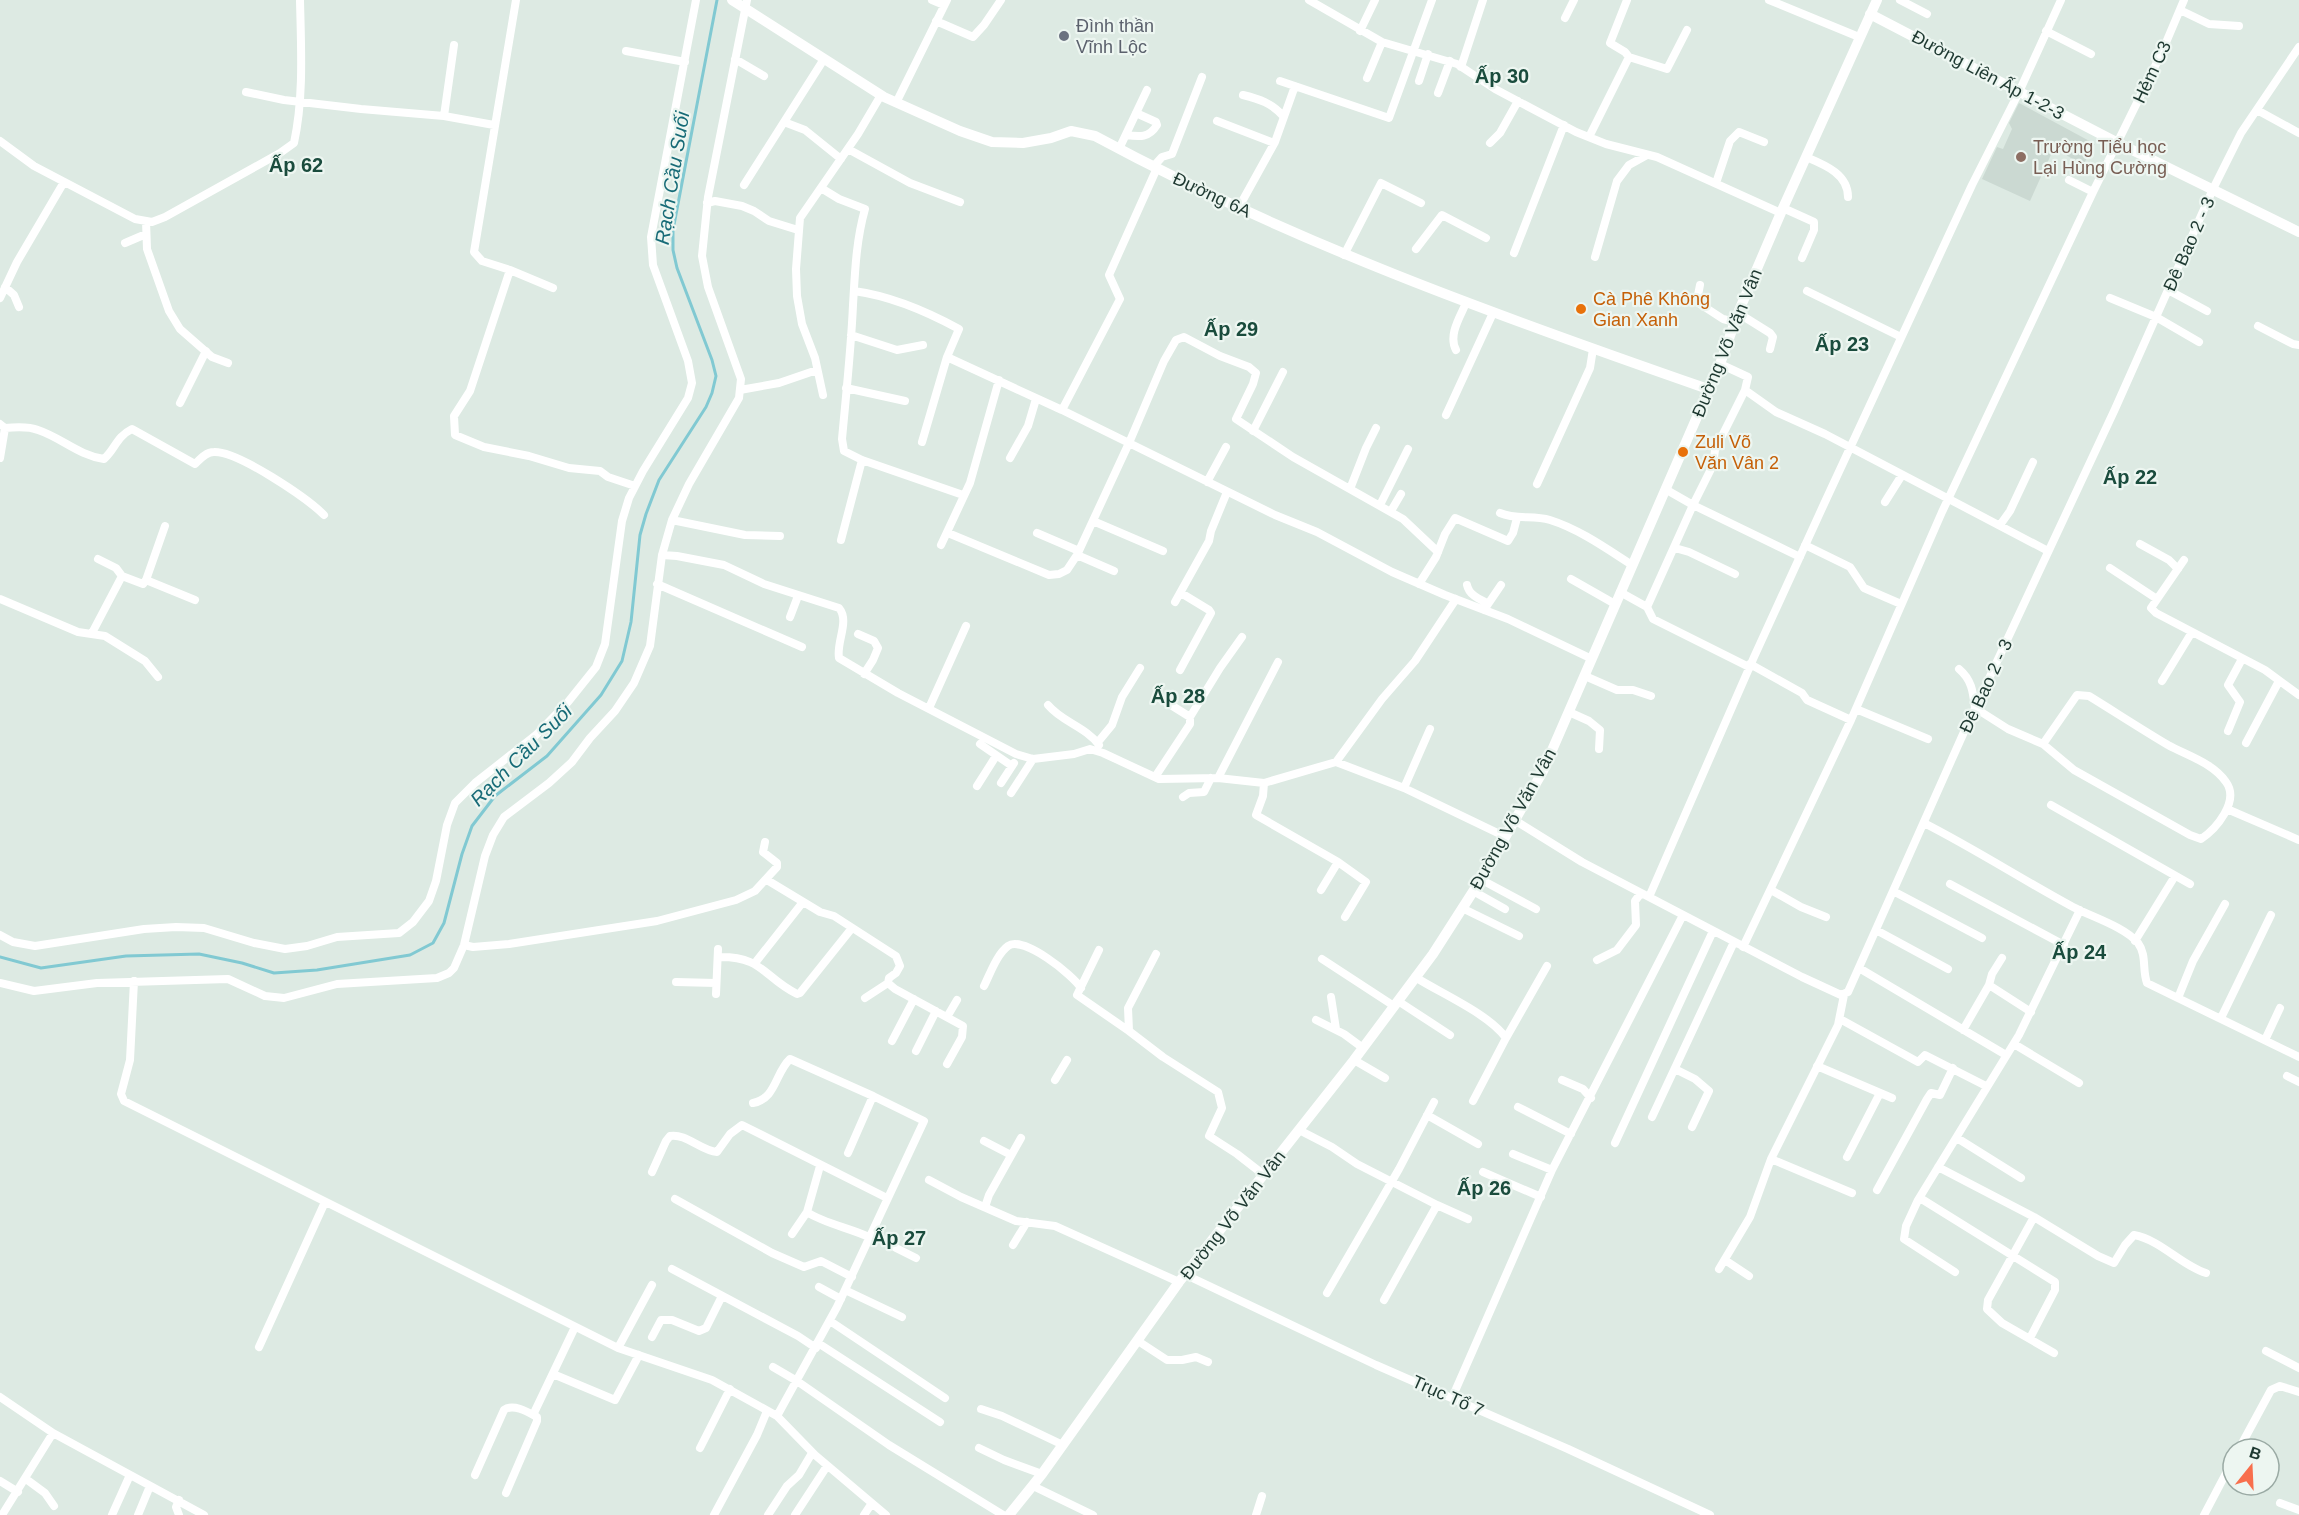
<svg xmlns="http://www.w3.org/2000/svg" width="2299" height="1515" font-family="Arial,sans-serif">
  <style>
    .built { fill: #cbd9d2 }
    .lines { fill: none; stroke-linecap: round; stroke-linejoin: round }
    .stream { stroke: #81c9d2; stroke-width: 3 }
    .minor { stroke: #fff; stroke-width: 8 }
    .tertiary { stroke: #fff; stroke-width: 10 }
    .worship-dot { fill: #6b7280; stroke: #edf6f1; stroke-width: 2 }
    .education-dot { fill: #8d6e63; stroke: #edf6f1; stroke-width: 2 }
    .food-dot { fill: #e8710a; stroke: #edf6f1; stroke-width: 2 }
    .labels { text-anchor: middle; stroke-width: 4.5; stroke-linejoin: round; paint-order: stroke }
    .worship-label { font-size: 18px; fill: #5b616d; stroke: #edf6f1; text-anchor: start }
    .street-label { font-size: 18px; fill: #1e3931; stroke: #edf6f1 }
    .education-label { font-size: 18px; fill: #785e54; stroke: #edf6f1; text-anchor: start }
    .food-label { font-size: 18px; fill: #c56008; stroke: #edf6f1; text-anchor: start }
    .neighbourhood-label { font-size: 20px; font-weight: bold; fill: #1a4c3d; stroke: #edf6f1 }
    .water-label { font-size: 20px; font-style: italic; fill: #176b77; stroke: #edf6f1 }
  </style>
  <rect width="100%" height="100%" fill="#ddeae3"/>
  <path class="built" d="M 2019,103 L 2095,144 L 2083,165 L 2054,148 L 2030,201 L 1982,179 L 1997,147 L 2003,149 L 2012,129 L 2009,123 Z"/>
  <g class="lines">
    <path class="stream" d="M 0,957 L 41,968 L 126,956 L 199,954 L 242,963 L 274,973 L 317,970 L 410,955 L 433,943 L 444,923 L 462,854 L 472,826 L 495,796 L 547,756 L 601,695 L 622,661 L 631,622 L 640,535 L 646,514 L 659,480 L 706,407 L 712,393 L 716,376 L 712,360 L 677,268 L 673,250 L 673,230 L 717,0"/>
    <path class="minor" d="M 516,0 L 474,252 L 482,261 L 510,270 L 470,391 L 454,416 L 455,435 L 484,447 L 529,456 L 569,468 L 600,471 L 608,477 L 635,486
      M 932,0 L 944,5
      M 1309,0 L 1382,42 L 1457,64 L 1495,89 L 1576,132 L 1606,144 L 1657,157 L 1781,213
      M 1627,0 L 1610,43 L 1625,52 L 1629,57 L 1667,69 L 1687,30
      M 1769,0 L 1859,37
      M 1900,0 L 1927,14
      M 2180,10 L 2209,24 L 2239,26
      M 1565,18 L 1574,0
      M 936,21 L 973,37 L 984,25 L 1001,0
      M 1360,31 L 1375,0
      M 2046,31 L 2091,54
      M 626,51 L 685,62
      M 735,59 L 764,76
      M 1461,67 L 1483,0
      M 1367,78 L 1382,42
      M 1280,81 L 1389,118 L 1432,0
      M 1419,81 L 1428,54
      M 246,92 L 284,100 L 361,109 L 444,116 L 454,45
      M 1438,93 L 1450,61
      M 1243,95 C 1259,99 1272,103 1283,116
      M 896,103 L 947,0
      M 2257,110 L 2299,133
      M 444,116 L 494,125
      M 1217,121 L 1274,143
      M 784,122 L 805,130 L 841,159
      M 1126,135 C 1140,137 1149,138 1157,125 L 1156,122 L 1136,113
      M 1589,137 L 1629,57
      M 0,141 L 34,166 L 135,219 L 152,222 L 165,217 L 280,153 L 294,143 C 304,97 301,47 300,0
      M 1490,143 L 1500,133 L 1518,101
      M 848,149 L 910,183 L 960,202
      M 1119,149 L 1147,90
      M 1806,157 C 1825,165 1848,174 1848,197
      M 1153,167 L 1162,157 L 1172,154 L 1202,77
      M 2069,180 L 2093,192
      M 1716,183 L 1730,141 L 1739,132 L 1764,142
      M 744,185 L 824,59
      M 821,188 L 839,199 L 865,209 C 856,241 855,272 853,305 C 851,350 846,395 842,439 L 844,451 L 862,460 L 963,495
      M 707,203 L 715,201 L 742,206 L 754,211 L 769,221 L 798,230
      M 1239,207 L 1275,142 L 1295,86
      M 1783,208 L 1814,222 L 1814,230 L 1802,258
      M 146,221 L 147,249 L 169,311 L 180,329 L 212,357 L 228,363
      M 125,243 L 146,234
      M 1416,249 L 1442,215 L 1486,238
      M 1514,253 L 1564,125
      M 1344,255 L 1381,183 L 1421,203
      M 1595,257 L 1617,181 L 1629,165 L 1647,155
      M 510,270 L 553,288
      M 1700,285 L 1698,295 L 1700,304 L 1723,319 L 1735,322
      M 5,287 L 14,295 L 19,307
      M 2168,290 L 2207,311
      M 854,291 C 891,296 926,311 959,329 L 947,357 L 1062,410 L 1275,515 L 1317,532 L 1392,572 L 1445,595 L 1508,619 L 1592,659
      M 1807,291 L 1901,337
      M 0,298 L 17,262 L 64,182
      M 2110,298 L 2156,317 L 2199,342
      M 1738,313 L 1770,333 L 1773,337 L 1770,349
      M 2258,326 L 2293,344 L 2299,345
      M 851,335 L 897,350 L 923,345
      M 1456,350 C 1448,335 1460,317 1466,303
      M 1720,364 L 1748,377 L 1745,390 L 1776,412 L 1825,434 L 2048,551
      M 846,388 L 905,401
      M 740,390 L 779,383 L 817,370
      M 823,395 L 815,358 L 802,324 L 797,296 L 796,269 L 800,218 L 858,134 L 881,95
      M 180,403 L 206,351
      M 1062,410 L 1120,299 L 1109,275 L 1157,168
      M 1446,415 L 1493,313
      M 0,424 L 5,428 L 0,458
      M 5,428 C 15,427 28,426 38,430 C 62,438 78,455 104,459 C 116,448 116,437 132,429 L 195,464 C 200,459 206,452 214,452 C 238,451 307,498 324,515
      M 1253,431 L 1283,372
      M 922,442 L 947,357
      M 1010,458 L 1028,426 L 1036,399
      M 1207,482 L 1226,447
      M 1537,484 L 1590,368 L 1593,349
      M 1350,489 L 1366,448 L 1376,428
      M 1665,489 L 1693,505 L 1713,465 L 1715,450 L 1745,390
      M 1885,502 L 1902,475
      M 1380,505 L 1408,449
      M 1391,511 L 1401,494
      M 1500,513 C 1516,520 1533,515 1550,520 C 1579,529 1607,549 1632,565
      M 672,520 L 745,535 L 780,536
      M 1093,521 L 1163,551
      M 2000,525 L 2010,511 L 2033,462
      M 948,533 L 1049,575 L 1059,574 L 1067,570 L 1077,555 L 1129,443 L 1164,361 L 1176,340 L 1184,337 L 1220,356 L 1249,367 L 1256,373 L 1253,384 L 1236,419 L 1293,457 L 1403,519 L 1438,552
      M 1037,533 L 1079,551
      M 841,540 L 862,460
      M 2140,544 L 2169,560 L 2178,569
      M 941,545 L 970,483 L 999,380
      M 1805,545 L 1850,567 L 1864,588 L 1901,604
      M 1675,548 L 1689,552 L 1735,574
      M 662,555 L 677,556 L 724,565 L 764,584 L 839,608 C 850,621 836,642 839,658 L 898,693 L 1016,754 L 1033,759 L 1074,754 L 1090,749 L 1103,753 L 1159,779 L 1218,778 L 1264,783 L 1336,762 L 1404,788 L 1506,837
      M 1077,555 L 1114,571
      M 98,559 L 116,568 L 122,576 L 143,584 L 146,580 L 165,526
      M 2184,560 L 2151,608 L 2156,613 L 2265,670 L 2299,695
      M 2110,568 L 2157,599
      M 1571,579 L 1615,604
      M 146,580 L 195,600
      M 657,584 L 802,647
      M 1419,584 L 1436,557 L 1445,534 L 1455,518 L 1508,541 L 1513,533 L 1517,518
      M 1467,585 C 1469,595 1479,599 1487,603
      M 1620,592 L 1647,607 L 1653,619 L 1749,667
      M 0,599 L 78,632 L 105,636 L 145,661 L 158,677
      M 1175,602 L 1209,541 L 1211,531 L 1227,492
      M 1647,607 L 1693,505 L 1800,557
      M 1484,610 L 1501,585
      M 790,617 L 798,596
      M 92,633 L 122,576
      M 858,634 L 874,641 L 878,648 L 873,660 L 864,674
      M 1750,664 L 1802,693 L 1807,700 L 1851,720
      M 1959,669 C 1972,680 1973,692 1975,708 L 2008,729 L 2043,744 L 2074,770 L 2190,835 L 2201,839 C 2216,829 2240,801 2226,782 C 2213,763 2188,756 2168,745 C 2141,729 2115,712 2089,696 L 2077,695 L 2043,744
      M 1180,670 L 1211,613 L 1209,610 L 1181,593
      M 1585,676 L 1617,690 L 1633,690 L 1651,696
      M 2162,681 L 2192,632
      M 1158,697 L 1190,717
      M 1048,705 C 1062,722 1086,727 1099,745
      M 929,708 L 966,626
      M 1856,709 L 1928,739
      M 1569,712 L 1589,721 L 1600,730 L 1599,749
      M 2228,731 L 2240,702 L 2228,685 L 2242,659
      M 1098,742 L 1112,725 L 1122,697 L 1140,668
      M 2246,743 L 2279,681
      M 980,744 L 1012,766
      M 1336,762 L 1382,699 L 1415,661 L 1456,599
      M 1155,777 L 1190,724 L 1190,717 L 1220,668 L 1242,637
      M 1218,778 L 1278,662
      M 1001,783 L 1014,763
      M 1264,783 L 1263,796 L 1256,815 L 1338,862 L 1366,882 L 1345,917
      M 977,786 L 996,756
      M 1404,788 L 1430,729
      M 1011,793 L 1033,759
      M 1183,797 L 1189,793 L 1204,792 L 1211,778
      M 2051,805 L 2190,884
      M 2227,809 L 2299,840
      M 1516,821 L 1582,862 L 1802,977 L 1841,995 L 1848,992 L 1964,732 L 2115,409 L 2213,189 L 2241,133 L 2299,47
      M 1924,823 C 1975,849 2023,880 2073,907 C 2092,917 2125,927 2138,943 C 2147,955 2142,970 2147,983 L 2299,1057
      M 1480,879 L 1536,909
      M 767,880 L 820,912 L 834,916 L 896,956 L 900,966 L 896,973 L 889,978 L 888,983 L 865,998
      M 1950,884 L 2064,945
      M 1321,890 L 1338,862
      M 1771,890 L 1801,907 L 1826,917
      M 1473,891 L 1505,909
      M 1893,891 L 1982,938
      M 1649,897 L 1754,657 L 1824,504 L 1972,185 L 2019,92 L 2061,0
      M 1462,908 L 1519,936
      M 1876,930 L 1948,969
      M 0,935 L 13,942 L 35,946 L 144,929 L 176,927 L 204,928 L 254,943 L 285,949 L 307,946 L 337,937 L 399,933 L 413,922 L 429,901 L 436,881 L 447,825 L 455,803 L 475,783 L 536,735 L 568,702 L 596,667 L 605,644 L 622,521 L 629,498 L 643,471 L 688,398 L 692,383 L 688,361 L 653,265 L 651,237 L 696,0
      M 2135,941 L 2175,876
      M 464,945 L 473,947 L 509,944 L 657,921 L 736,900 L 755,891 L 777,867 L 777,863 L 763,852 L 765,842
      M 1743,947 L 1851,720 L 1942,512 L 2093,192 L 2162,52 L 2184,0
      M 1099,950 L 1077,995 L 1129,1031
      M 1156,954 L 1128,1008 L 1129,1031 L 1163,1057 L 1218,1092 L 1222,1108 L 1209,1136 L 1237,1154 L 1264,1175
      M 718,957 C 763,956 763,977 797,994 L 800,993 L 852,928
      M 1322,959 L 1394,1006
      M 1597,960 L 1617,950 L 1636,925 L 1635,901 L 1641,893
      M 755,963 L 803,902
      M 1859,968 L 2006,1055
      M 1415,977 C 1442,994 1489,1014 1506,1038 L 1473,1101
      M 134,981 L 130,1060 L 121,1094 L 124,1101 L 618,1348 L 712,1380 L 777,1416 L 815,1455 L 886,1515
      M 676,982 L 716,983
      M 0,983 L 34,991 L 97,983 L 228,979 L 265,996 L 284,998 L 337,984 L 437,978 L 449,973 L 454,968 L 464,945 L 485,856 L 493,835 L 504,817 L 549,783 L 572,762 L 590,738 L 615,711 L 634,683 L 650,646 L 662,555 L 672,520 L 689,484 L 739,398 L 741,379 L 708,287 L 702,256 L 708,197 L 747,0
      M 888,983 L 895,989 L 963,1026 L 962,1037 L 947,1064
      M 1989,985 L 2031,1012
      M 984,986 C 990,974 997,954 1008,946 C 1023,935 1073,975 1081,988
      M 716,994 L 718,949
      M 1331,997 L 1336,1029
      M 2178,998 L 2193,961 L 2225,904
      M 1398,1001 L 1450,1035
      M 947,1017 L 957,1000
      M 2221,1018 L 2271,915
      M 1840,1019 L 1918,1062 L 1925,1055 L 1986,1086
      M 1316,1020 L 1344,1034 L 1363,1048
      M 1963,1030 L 1989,985 L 1992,974 L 2002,958
      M 1506,1038 L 1547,966
      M 2265,1040 L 2280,1008
      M 892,1041 L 914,999
      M 2014,1044 L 2079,1083
      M 916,1051 L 936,1011
      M 1354,1060 L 1385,1078
      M 1817,1066 L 1892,1098
      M 1675,1069 L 1695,1079 L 1709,1091 L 1692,1127
      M 2287,1076 L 2299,1082
      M 1055,1080 L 1067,1060
      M 1562,1080 L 1583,1089 L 1591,1098
      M 753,1103 C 776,1099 775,1073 790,1059 L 873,1096
      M 1518,1107 L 1571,1134
      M 1427,1115 L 1478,1144
      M 1652,1117 L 1734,942
      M 1299,1130 L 1332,1147 L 1357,1164 L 1437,1205 L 1384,1300
      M 1957,1138 L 2021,1178
      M 984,1141 L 1011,1155
      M 1615,1143 L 1713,931
      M 1513,1154 L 1552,1170
      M 1847,1157 L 1880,1093
      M 1771,1159 L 1852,1193
      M 1938,1167 L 2034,1217 L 2098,1256 L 2114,1263 L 2125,1245 L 2134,1235 C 2161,1240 2182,1266 2206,1273
      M 652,1172 L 666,1141 L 670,1136 C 686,1133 701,1151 717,1152 L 730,1134 L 742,1125 L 887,1198
      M 1483,1172 L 1541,1197
      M 929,1180 L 961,1197 L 1016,1221 L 1055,1226 L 1179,1282
      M 1877,1190 L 1927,1099 L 1931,1093 L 1940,1095 L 1953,1068
      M 1920,1198 L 2055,1282 L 2055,1290 L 2030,1338
      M 675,1199 L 772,1253 L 804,1267 L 821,1261 L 852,1277
      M 1437,1205 L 1468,1219
      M 985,1207 L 989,1195 L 1021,1138
      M 807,1212 C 825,1224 851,1228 871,1238
      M 2034,1217 L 1988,1300 L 1987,1309 L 2002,1323 L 2054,1353
      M 873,1233 L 896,1248 L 916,1258
      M 792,1234 L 807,1212 L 820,1166
      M 1013,1245 L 1027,1222
      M 1725,1260 L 1749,1276
      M 672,1269 L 798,1336 L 816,1348
      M 1719,1269 L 1750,1217 L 1771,1159 L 1838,1025 L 1844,995
      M 1955,1272 L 1904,1239 L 1906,1226 L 1918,1200 L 2019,1035 L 2080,910
      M 1186,1275 L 1376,1365 L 1568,1449 L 1710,1515
      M 819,1287 L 841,1299
      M 845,1290 L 902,1317
      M 1327,1293 L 1399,1169 L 1434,1102
      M 830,1321 L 945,1398
      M 652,1337 L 661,1320 L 672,1320 L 699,1331 L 706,1328 L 722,1296
      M 1138,1341 L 1167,1360 L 1182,1360 L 1196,1357 L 1208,1362
      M 818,1343 L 940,1422
      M 259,1347 L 325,1202
      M 618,1348 L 652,1285
      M 2266,1351 L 2299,1368
      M 773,1367 L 797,1381 L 889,1445 L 1003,1515
      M 553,1374 L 615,1400 L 639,1355
      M 0,1397 L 53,1433 L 204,1515
      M 1452,1398 L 1552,1170 L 1683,915
      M 981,1409 L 1002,1416 L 1063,1445
      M 533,1415 L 575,1327
      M 777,1416 L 837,1307 L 924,1121 L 873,1096 L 848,1153
      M 700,1448 L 730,1389
      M 979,1448 L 1004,1460 L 1042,1474
      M 2239,1449 L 2271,1390 L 2280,1386 L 2299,1392
      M 475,1475 L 504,1410 C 513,1403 528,1412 537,1417 L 537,1421 L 506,1493
      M 26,1479 L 45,1493 L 54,1506
      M 0,1481 L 18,1492
      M 1033,1486 L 1093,1515
      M 2280,1503 L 2299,1510
      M 2,1515 L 53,1433
      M 112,1515 L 130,1475
      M 138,1515 L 150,1486
      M 179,1515 L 176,1507 L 179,1500
      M 714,1515 L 757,1435 L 767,1411
      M 768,1515 L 787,1486 L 799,1475 L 812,1453
      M 795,1515 L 827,1466
      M 864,1515 L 872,1503
      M 1256,1515 L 1262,1496
      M 2204,1515 L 2233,1460"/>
    <path class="tertiary" d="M 732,0 L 884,97 L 960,131 L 992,142 L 1023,143 L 1051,138 L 1071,131 L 1095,136 C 1291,242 1498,316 1708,389
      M 1870,14 L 2118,143 L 2299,232
      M 1009,1515 L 1042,1474 L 1179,1282 L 1354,1060 L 1433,954 L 1483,876 L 1543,771 L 1720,364 L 1738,313 L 1783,208 L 1877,0"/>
  </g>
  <circle class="worship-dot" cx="1064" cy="36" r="6"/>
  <circle class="education-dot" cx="2021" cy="157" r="6"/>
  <g class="food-dot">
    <circle cx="1581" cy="309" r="6"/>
    <circle cx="1683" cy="452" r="6"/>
  </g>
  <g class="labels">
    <g class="worship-label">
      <text x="1076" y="32">Đình thần<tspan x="1076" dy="21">Vĩnh Lộc</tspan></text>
    </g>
    <g class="street-label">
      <text transform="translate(2152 72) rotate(-65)" y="6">Hẻm C3</text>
      <text transform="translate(1988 75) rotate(28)" y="6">Đường Liên Ấp 1-2-3</text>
      <text transform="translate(1212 195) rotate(25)" y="6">Đường 6A</text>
      <text transform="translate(2189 244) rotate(-66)" y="6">Đê Bao 2 - 3</text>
      <text transform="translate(1727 343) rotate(-68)" y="6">Đường Võ Văn Vân</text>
      <text transform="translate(1986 686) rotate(-65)" y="6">Đê Bao 2 - 3</text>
      <text transform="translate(1513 819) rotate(-61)" y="6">Đường Võ Văn Vân</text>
      <text transform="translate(1233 1215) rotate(-52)" y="6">Đường Võ Văn Vân</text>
      <text transform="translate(1448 1396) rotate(24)" y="6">Trục Tổ 7</text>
    </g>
    <g class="education-label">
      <text x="2033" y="153">Trường Tiểu học<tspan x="2033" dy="21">Lại Hùng Cường</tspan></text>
    </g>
    <g class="food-label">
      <text x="1593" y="305">Cà Phê Không<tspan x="1593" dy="21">Gian Xanh</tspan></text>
      <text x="1695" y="448">Zuli Võ<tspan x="1695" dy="21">Văn Vân 2</tspan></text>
    </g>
    <g class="neighbourhood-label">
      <text x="1502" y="83">Ấp 30</text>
      <text x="296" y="172">Ấp 62</text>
      <text x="1231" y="336">Ấp 29</text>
      <text x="1842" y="351">Ấp 23</text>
      <text x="2130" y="484">Ấp 22</text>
      <text x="1178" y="703">Ấp 28</text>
      <text x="2079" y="959">Ấp 24</text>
      <text x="1484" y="1195">Ấp 26</text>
      <text x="899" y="1245">Ấp 27</text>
    </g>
    <g class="water-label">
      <text transform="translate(672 178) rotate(-81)" y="7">Rạch Cầu Suối</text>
      <text transform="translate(521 755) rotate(-45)" y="7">Rạch Cầu Suối</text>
    </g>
  </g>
  <g transform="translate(2251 1467) rotate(18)"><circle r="28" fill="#edf6f1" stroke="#9aaaa4" stroke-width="1.5"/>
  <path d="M0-4.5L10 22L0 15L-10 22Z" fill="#f86f4d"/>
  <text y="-9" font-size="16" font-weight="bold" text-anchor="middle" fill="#1e3931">B</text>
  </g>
</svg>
